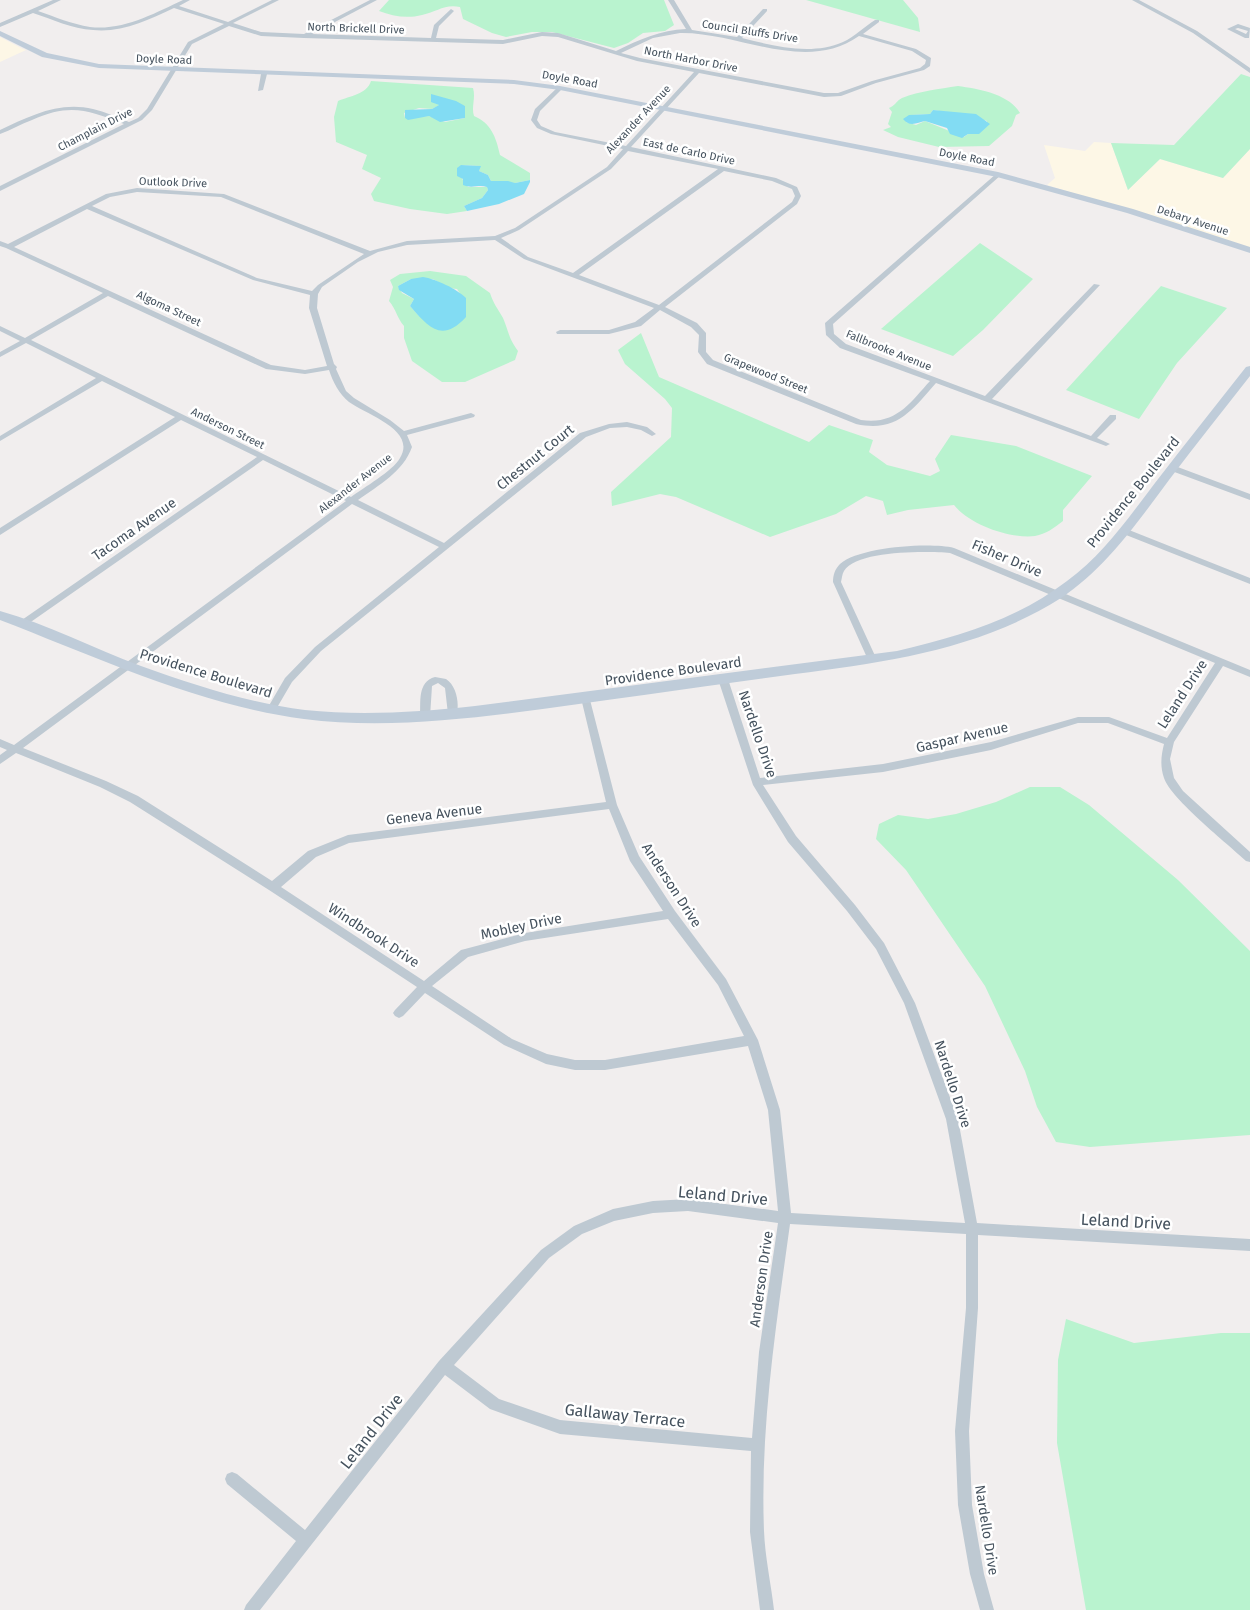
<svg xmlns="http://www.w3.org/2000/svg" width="1250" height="1610" font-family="'Fira Sans',sans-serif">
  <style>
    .commercial { fill: #fdf7e6 }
    .green { fill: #b9f3cf; fill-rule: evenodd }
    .water { fill: #82dcf3 }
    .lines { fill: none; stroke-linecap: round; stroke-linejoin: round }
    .street { fill: #bec9d2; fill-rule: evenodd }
    .secondary { fill: #bfccd9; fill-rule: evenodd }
    .labels { text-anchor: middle; stroke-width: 5; stroke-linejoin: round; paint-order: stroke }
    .far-street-label { font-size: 11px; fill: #45525e; stroke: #fff }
    .street-label { font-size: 14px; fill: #45525e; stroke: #fff }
    .near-street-label { font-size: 16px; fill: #45525e; stroke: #fff }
  </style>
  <rect width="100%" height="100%" fill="#f1eeee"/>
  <path class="commercial" d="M 0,37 L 23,49 L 26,50 L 0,62 Z
    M 1094,142 L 1111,143 L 1128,190 L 1160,159 L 1223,178 L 1250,149 L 1250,248 L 1047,185 L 1055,178 L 1044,145 L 1085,151 Z"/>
  <path class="green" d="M 389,0 L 664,0 L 674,25 L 665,31 L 643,33 L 628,43 L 614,48 L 552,32 L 532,32 L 506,37 L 492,33 L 463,19 L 460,7 C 444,4 437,12 422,15 C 407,19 392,16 379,11 Z
    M 806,0 L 903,0 L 918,18 L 920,32 Z
    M 1241,74 L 1250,77 L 1250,149 L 1223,178 L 1160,159 L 1128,190 L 1111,143 L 1174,145 Z
    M 371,81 L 473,88 C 476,98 471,107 474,116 C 491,123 496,137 500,155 L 530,173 L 530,180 L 515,183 L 491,181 L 488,175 L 479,171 L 480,166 L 461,165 L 461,177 L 468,187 L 487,187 L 488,190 L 482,198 L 464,206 L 467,211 L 447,214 L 410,209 L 374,201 L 371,194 L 381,178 L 362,169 L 367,155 L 336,142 L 334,117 L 338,101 C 350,96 367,94 371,81 ZM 435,103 L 465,106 L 465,118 L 445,122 L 429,116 L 405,118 L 404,113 L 419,108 L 432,109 L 440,105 Z
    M 958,86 C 979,89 1009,94 1020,113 L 1016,115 L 1012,126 L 989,146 L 939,147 L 898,137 L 883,130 L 891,127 L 888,124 L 892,112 L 889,108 C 895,106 896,101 902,98 C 920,91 939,89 958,86 ZM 933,110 L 968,115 L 987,121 L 987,125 L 977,134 L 968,134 L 964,137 L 925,121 L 916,125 L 906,122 L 911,115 L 930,114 Z
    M 980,243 L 1033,279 L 983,330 L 953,356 L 881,329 Z
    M 430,271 L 466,276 L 490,293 C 493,303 498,309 503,318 C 509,332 508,337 518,351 L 515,360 L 465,382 L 442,382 L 412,361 L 404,338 L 404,326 C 397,318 396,309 389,301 L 393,287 L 390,280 L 400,274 ZM 411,279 L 433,279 L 448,288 L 457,289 L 466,303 L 465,313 L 419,316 L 410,306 L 414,299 L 402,293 L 398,286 Z
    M 1161,286 L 1227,308 L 1177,363 L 1139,419 L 1066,390 Z
    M 641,333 L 659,377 L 809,442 L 829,425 L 873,440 L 869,452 L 887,465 L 930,476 L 940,471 L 935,459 L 951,435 L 1016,446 L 1092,476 L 1063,510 L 1063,521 C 1054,528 1046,534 1035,536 C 1010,539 970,525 954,505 L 908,510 L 887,515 L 883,501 L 866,496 L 836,514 L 770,537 L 676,497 L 660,494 L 612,506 L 611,492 L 671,437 L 672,408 L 665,399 L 625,364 L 618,350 Z
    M 1030,787 L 1060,787 L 1089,805 L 1178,880 L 1250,951 L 1250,1135 L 1090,1147 L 1056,1142 L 1037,1107 L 1025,1071 L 985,986 L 906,870 L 876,839 L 879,824 L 898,815 L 928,819 L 956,814 L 996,802 Z
    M 1066,1319 L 1134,1343 L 1221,1333 L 1250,1333 L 1250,1610 L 1086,1610 L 1057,1443 L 1058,1360 Z"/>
  <path class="water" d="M 431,94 L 456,101 L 465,106 L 465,118 L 440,122 L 429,116 L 408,120 L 405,118 L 405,110 L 432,109 L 439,105 L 431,102 Z
    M 933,110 L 976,114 L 990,124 L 979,134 L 968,134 L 962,138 L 950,134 L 947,128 L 925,121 C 918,122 910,128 903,119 L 909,115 L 930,114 Z
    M 461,165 L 481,166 L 479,171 L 488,175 L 491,181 L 508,181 L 515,183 L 530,180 L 530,182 L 524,194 L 499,204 L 467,211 L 464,206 L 482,198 L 488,190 L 487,187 C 479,184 472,189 463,185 L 463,179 L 457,176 L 457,168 Z
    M 423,277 C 436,279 457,289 466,298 L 466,317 C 442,343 429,328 410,306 L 414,299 L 399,290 L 398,286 L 411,279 Z"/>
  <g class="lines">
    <path class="street" d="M 53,0 L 61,0 L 38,11 C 55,17 72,24 90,27 C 123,31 155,13 183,0 L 190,0 L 179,6 L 228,22 L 272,0 L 279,0 L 233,23 L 261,32 L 304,34 L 370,0 L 377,0 L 312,34 L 431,38 L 434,25 L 451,9 L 454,11 L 439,26 L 436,38 L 503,40 L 542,32 L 558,33 L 616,51 C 638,40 661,30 686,29 L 668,0 L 674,0 L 692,30 L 737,37 L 763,9 L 767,9 L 767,11 L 742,38 C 774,46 811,56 843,42 C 854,37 864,27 875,20 L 879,20 L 879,22 L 863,34 L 916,49 L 931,58 L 930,66 L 924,70 L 876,83 L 841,96 L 824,97 L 699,73 L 631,147 L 776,178 L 797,187 L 801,196 L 797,204 L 665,307 L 697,323 L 706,333 L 706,352 L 713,360 L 861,420 C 896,425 909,404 930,381 L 840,348 L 826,335 L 825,323 L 996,174 L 1001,175 L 833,324 L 834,334 L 846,344 L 985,396 L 1094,284 L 1100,285 L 992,399 L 1091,436 L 1110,415 L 1116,415 L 1116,419 L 1097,438 L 1110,444 L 1106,446 L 936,383 C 912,410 897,433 856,424 L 707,364 L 698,352 L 699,335 L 691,327 L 660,310 L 641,326 L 609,334 L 557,334 L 556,332 L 560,330 L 609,330 L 635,322 L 654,308 L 524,259 L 495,240 L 407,245 L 378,252 L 358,262 L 322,287 L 318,294 L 317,308 L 334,364 L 337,367 L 336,369 L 346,391 L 354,398 L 390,420 L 404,431 L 471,413 L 475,415 L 474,417 L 407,435 L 412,447 C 403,472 379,485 358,500 L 444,543 L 580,433 L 609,424 L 627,422 L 647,427 L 656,434 L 652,436 L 641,430 L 627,427 L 610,428 L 586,437 L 321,651 L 292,682 L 275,711 L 269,711 L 267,709 L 285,678 L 315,647 L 439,547 L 352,504 L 23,748 L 106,781 L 138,796 L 272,881 L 308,851 L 348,835 L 606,802 L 581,698 L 586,695 L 589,696 L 617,805 L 639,856 L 675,911 L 726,979 L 758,1040 L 780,1110 L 791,1213 L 965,1223 L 946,1119 L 904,1003 L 876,949 L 847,911 L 788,842 L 753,785 L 718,679 L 723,676 L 728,679 L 760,778 L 883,764 L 991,742 L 1078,717 L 1109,717 L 1167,738 L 1215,663 L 950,553 C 927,551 857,550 844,571 C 842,574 842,578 841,582 L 877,660 L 875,662 L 869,662 L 833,582 C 833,575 835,569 840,564 C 859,547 929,542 954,548 L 1250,670 L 1250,677 L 1223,666 L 1174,742 L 1170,759 L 1174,778 L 1183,791 L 1250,852 L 1250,862 L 1246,861 C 1228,844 1171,799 1164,778 C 1160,766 1161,756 1164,744 L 1108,723 L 1078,723 L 991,750 L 883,772 L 763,785 L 796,836 L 855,905 L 884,943 L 915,1003 L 958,1119 L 977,1223 L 1250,1239 L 1250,1251 L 978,1235 L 978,1308 L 969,1431 L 972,1505 L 984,1574 L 994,1610 L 980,1610 L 970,1574 L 958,1505 L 955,1431 L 966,1308 L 966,1234 L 790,1224 C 776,1326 760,1428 764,1531 C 765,1557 771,1584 774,1610 L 760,1610 L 750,1532 L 751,1451 L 560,1434 L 490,1409 L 445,1375 L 260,1610 L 244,1610 L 246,1605 L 296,1541 L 227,1484 L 225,1479 L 227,1474 L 232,1472 L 237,1474 L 305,1530 L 439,1361 L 541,1250 L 574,1226 L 613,1209 L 653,1201 L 688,1199 L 778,1211 L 768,1110 L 748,1046 L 605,1070 L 575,1070 L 546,1064 L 504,1045 L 425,993 L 403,1016 L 399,1018 L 395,1016 L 393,1013 L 395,1010 L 417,987 L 269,890 L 130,802 L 100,787 L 16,753 L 0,764 L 0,755 L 7,750 L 0,747 L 0,739 L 14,745 L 346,501 L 263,460 L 25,626 L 19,626 L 18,624 L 19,622 L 257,457 L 181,420 L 0,535 L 0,528 L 175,417 L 102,381 L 0,441 L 0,436 L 96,378 L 26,343 L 0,357 L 0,352 L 20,341 L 0,331 L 0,326 L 25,338 L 103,293 L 6,248 L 0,246 L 0,241 L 8,244 L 106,194 L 137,188 L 224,194 L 370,251 L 407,241 L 495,236 L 515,228 L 607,167 L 623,149 L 551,134 L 537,128 L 531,120 L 535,109 L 558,87 L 563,88 L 540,111 L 537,120 L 541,126 L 555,132 L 626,146 L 694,72 L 637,61 L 558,37 L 542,36 L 503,44 L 304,38 L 261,36 L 229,26 L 192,44 L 152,110 L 142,120 L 0,191 L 0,186 L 124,124 C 88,110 70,103 32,120 C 21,124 11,130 0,134 L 0,130 C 30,116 59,101 93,109 C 105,112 117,117 129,122 L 138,118 L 147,109 L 188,42 L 224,24 L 174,8 C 149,20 121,33 93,30 C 72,29 52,19 33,13 L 0,27 L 0,23 ZM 680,33 C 739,32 805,74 859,36 L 912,51 L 926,60 L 925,64 L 920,68 L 872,81 L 838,93 L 824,93 L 640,58 L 621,53 L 653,38 ZM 628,151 L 718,169 L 573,273 L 528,257 L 501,238 L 519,230 L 611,169 ZM 724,171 L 772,181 L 792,189 L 795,196 L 792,202 L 659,305 L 579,275 ZM 137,192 L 221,197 L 364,254 L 318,285 L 312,291 L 257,278 L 92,206 L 110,197 ZM 87,209 L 253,280 L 310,295 L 309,308 L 327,366 L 305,370 L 271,365 L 14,247 ZM 108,296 L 266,369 L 305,374 L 329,370 C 333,382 339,394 349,402 C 367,415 417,430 400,458 C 393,471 363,488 351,497 L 31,340 ZM 609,809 L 630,861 L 663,911 L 525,933 L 465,949 L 461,950 L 424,981 L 281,887 L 316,857 L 349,843 ZM 668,919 L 718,985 L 744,1036 L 605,1060 L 575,1060 L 547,1054 L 512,1039 L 432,986 L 468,957 L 525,941 ZM 688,1211 L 778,1223 L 759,1352 L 752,1438 L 560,1420 L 499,1399 L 454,1365 L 549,1258 L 582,1234 L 614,1221 L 653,1213 Z
      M 1132,0 L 1139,0 L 1197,31 L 1250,68 L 1250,73 L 1193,33 Z
      M 1238,24 L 1250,28 L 1249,38 L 1245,38 L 1227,29 ZM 1238,28 L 1248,31 L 1246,34 L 1235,29 Z
      M 264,72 L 267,74 L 263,90 L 258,91 L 261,74 Z
      M 1169,466 L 1175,466 L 1250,494 L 1250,500 L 1169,470 Z
      M 1124,528 L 1250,578 L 1250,584 L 1121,533 L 1121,529 Z
      M 435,677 L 446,679 C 457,686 460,705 456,716 L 450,716 L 448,714 L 445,688 L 438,683 L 432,686 L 430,717 L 425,720 L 420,717 C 421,702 417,682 435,677 Z"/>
    <path class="secondary" d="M 0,31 L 47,53 L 99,64 L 514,80 L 560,86 L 998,172 L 1133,209 L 1250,247 L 1250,253 L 1127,213 L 997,177 L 560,90 L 514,84 L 99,68 L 42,57 L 0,36 Z
      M 1250,366 L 1250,376 C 1223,411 1195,445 1169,480 C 1137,523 1106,568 1061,598 C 981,649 887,662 795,674 C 745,681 694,688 644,695 C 535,709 412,733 304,719 C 198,705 99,658 0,620 L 0,611 C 48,624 94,649 141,666 C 194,685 249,703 305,710 C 362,716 419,712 475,706 L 897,651 C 957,637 1018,619 1067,581 C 1103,555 1129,517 1155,483 C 1185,444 1216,405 1246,367 Z"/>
  </g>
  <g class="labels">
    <g class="far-street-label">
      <text transform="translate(356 28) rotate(2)" y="4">North Brickell Drive</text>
      <text transform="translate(750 31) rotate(9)" y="4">Council Bluffs Drive</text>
      <text transform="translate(164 59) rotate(2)" y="4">Doyle Road</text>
      <text transform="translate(691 59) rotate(11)" y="4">North Harbor Drive</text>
      <text transform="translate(570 79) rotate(10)" y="4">Doyle Road</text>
      <text transform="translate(638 119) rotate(-47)" y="4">Alexander Avenue</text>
      <text transform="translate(95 129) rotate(-27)" y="4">Champlain Drive</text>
      <text transform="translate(689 151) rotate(12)" y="4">East de Carlo Drive</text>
      <text transform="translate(967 157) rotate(11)" y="4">Doyle Road</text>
      <text transform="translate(173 182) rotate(2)" y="4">Outlook Drive</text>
      <text transform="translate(1193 220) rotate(18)" y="4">Debary Avenue</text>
      <text transform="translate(169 308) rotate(25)" y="4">Algoma Street</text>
      <text transform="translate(889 350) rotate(22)" y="4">Fallbrooke Avenue</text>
      <text transform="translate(766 373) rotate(22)" y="4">Grapewood Street</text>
      <text transform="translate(228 428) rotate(26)" y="4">Anderson Street</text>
      <text transform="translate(355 483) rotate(-38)" y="4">Alexander Avenue</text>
    </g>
    <g class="street-label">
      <text transform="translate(535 457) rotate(-39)" y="5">Chestnut Court</text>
      <text transform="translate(1133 492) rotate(-51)" y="5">Providence Boulevard</text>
      <text transform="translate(134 529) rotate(-35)" y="5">Tacoma Avenue</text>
      <text transform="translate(1007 558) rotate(23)" y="5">Fisher Drive</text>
      <text transform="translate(673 671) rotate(-8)" y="5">Providence Boulevard</text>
      <text transform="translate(206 673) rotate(17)" y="5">Providence Boulevard</text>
      <text transform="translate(1182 694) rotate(-57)" y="5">Leland Drive</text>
      <text transform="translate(758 734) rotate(71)" y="5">Nardello Drive</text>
      <text transform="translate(962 737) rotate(-13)" y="5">Gaspar Avenue</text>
      <text transform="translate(434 814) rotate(-7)" y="5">Geneva Avenue</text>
      <text transform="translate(672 885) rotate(57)" y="5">Anderson Drive</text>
      <text transform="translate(521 926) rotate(-12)" y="5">Mobley Drive</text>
      <text transform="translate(374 935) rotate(33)" y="5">Windbrook Drive</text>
      <text transform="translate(953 1084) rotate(72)" y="5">Nardello Drive</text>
      <text transform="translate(761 1279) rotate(-82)" y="5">Anderson Drive</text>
      <text transform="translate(987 1530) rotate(81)" y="5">Nardello Drive</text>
    </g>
    <g class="near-street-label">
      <text transform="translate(723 1195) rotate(5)" y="6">Leland Drive</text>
      <text transform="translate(1126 1221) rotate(3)" y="6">Leland Drive</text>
      <text transform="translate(625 1415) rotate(6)" y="6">Gallaway Terrace</text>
      <text transform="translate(371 1431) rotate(-52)" y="6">Leland Drive</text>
    </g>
  </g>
</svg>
